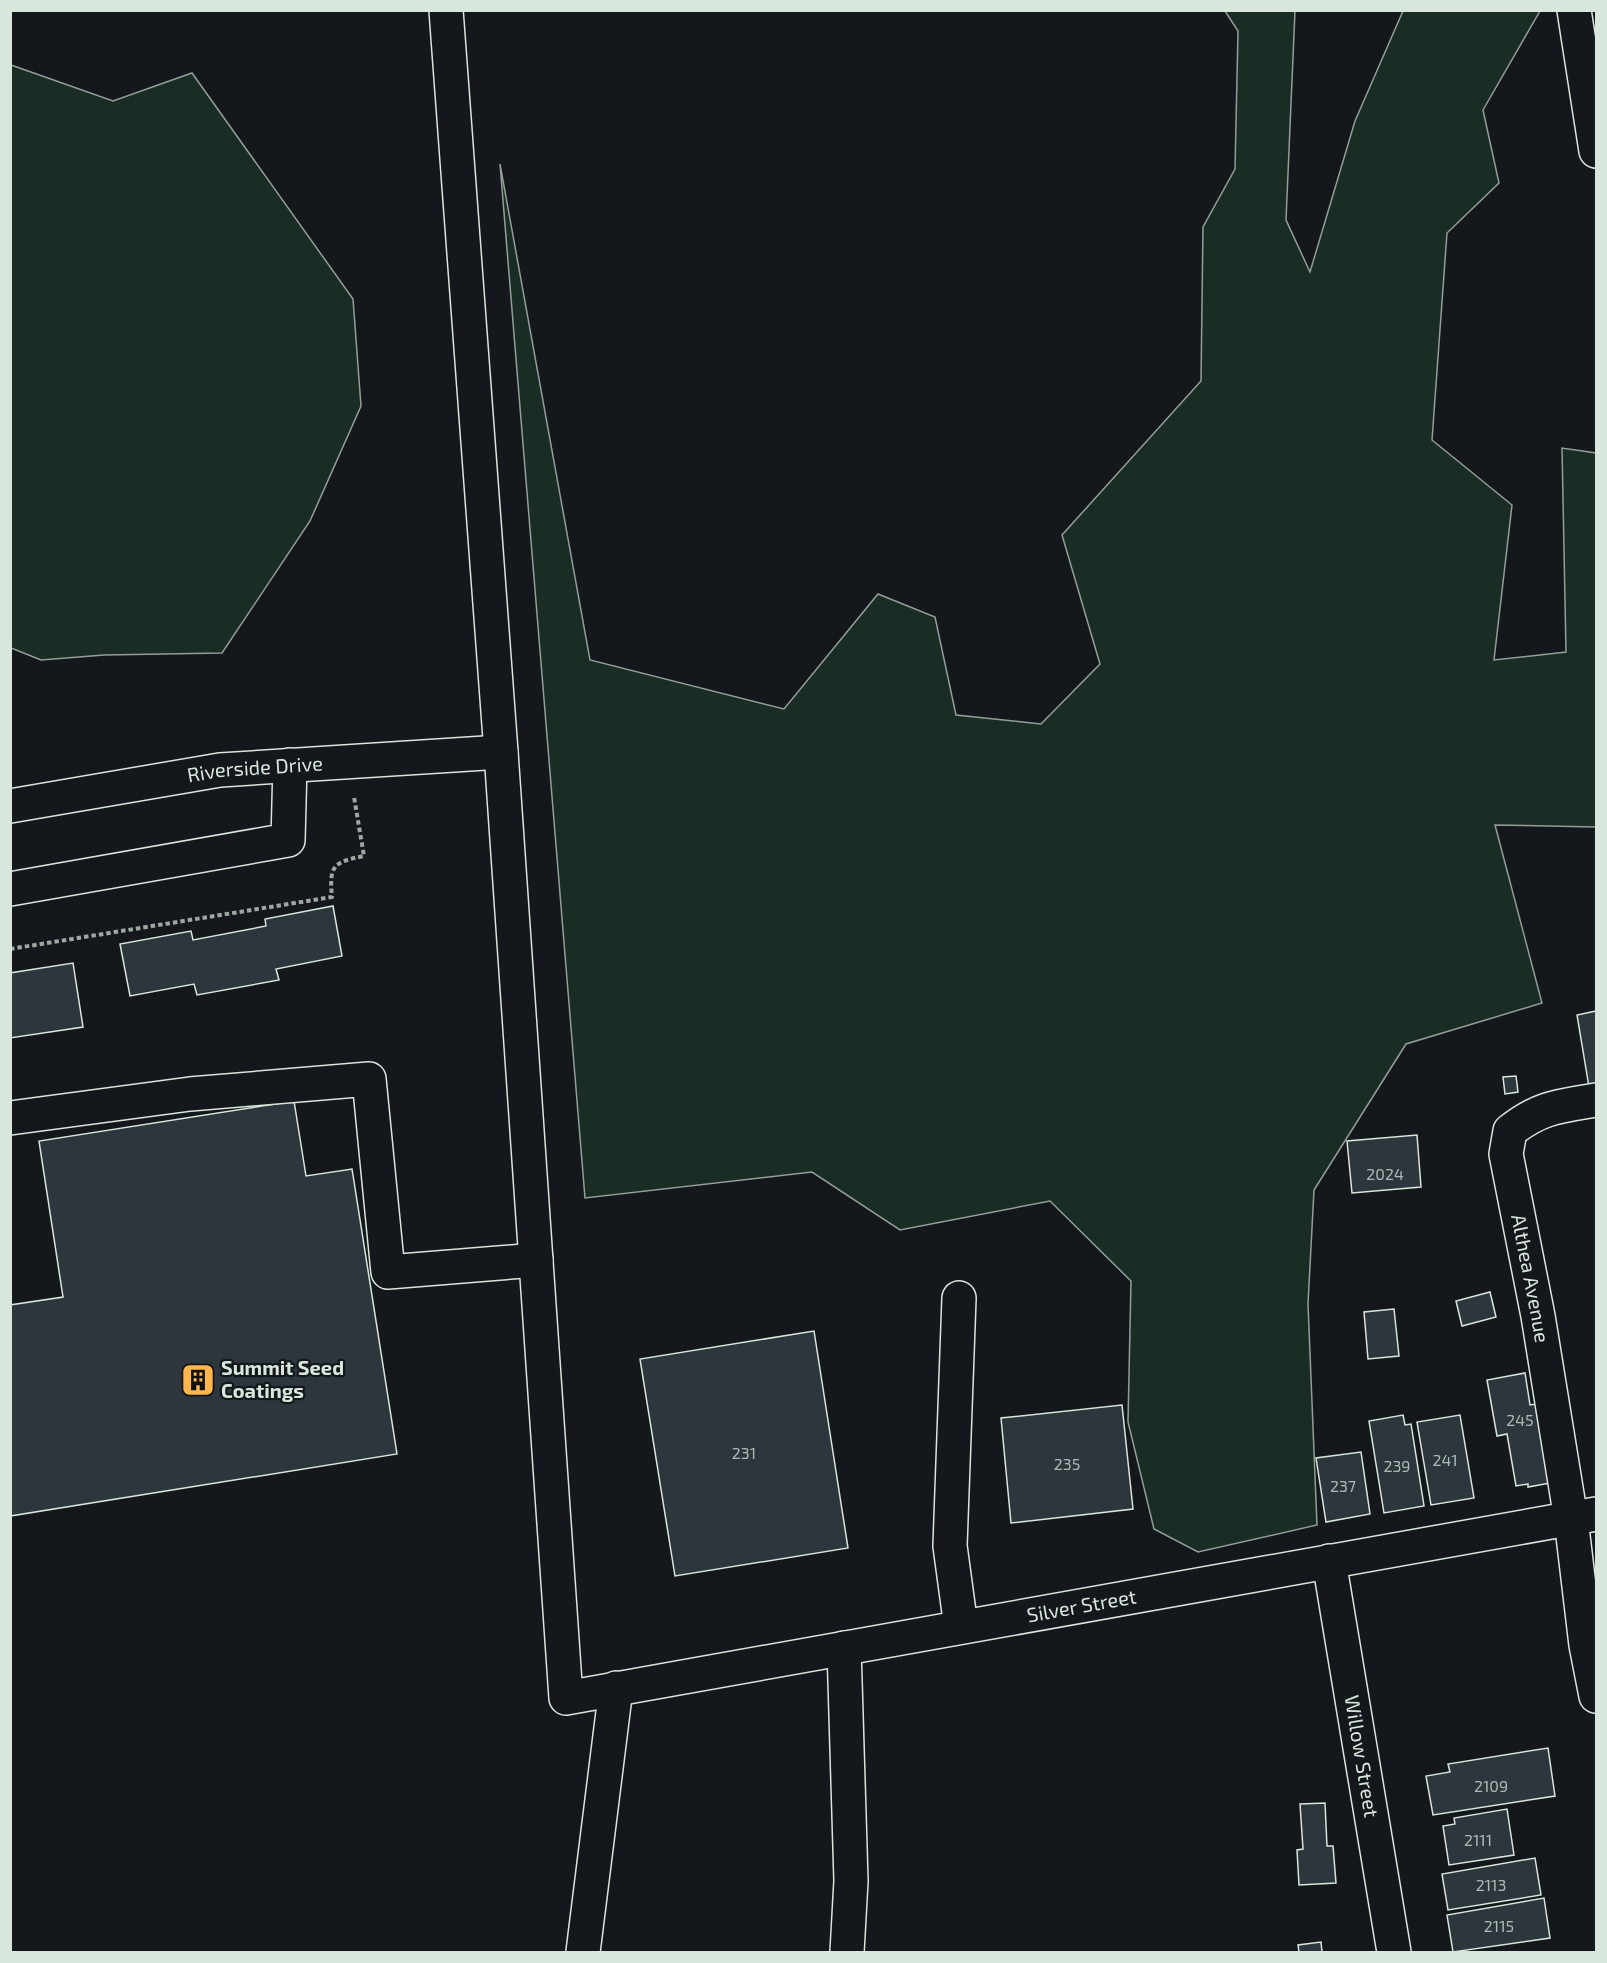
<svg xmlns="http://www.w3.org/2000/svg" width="1607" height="1963" font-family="'Exo 2',sans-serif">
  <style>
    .green { fill: #1a2d24; stroke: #939e99; stroke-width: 1.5 }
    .building { fill: #2c363c; stroke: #d8e6dc; stroke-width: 1.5 }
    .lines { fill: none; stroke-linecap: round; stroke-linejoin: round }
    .minor-casing { stroke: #d8e6dc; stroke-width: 36 }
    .path { stroke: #9da8a2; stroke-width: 4; stroke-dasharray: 4.5 3; stroke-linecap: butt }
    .minor { stroke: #14181c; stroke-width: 33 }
    .labels { text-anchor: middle; stroke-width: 4.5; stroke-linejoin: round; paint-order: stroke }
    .number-label { font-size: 16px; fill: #adbab4 }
    .street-label { font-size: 20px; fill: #d8e6dc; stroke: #14181c }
    .poi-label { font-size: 20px; font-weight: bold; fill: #d8e6dc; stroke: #14181c; text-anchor: start }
  </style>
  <rect width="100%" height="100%" fill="#14181c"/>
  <path class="green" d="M 1225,11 L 1295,11 L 1286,220 L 1310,272 L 1355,121 L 1403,11 L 1540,11 L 1483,110 L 1499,183 L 1447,233 L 1432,440 L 1512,505 L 1494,660 L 1566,652 L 1562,448 L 1596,453 L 1596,827 L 1495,825 L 1542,1003 L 1406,1044 L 1314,1190 L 1308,1304 L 1317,1525 L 1198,1552 L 1154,1529 L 1128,1422 L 1131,1281 L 1050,1201 L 900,1230 L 812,1172 L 585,1198 L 500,164 L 590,660 L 784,709 L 878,594 L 935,617 L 956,715 L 1041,724 L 1100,664 L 1062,535 L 1201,381 L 1203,227 L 1235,169 L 1238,31 Z
    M 11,65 L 113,101 L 192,73 L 353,299 L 361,406 L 310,521 L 222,653 L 104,655 L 41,660 L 11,648 Z"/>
  <path class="building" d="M 333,906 L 342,956 L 276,969 L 279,980 L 197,995 L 194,984 L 130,996 L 120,944 L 191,931 L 193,940 L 266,926 L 265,919 Z
    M 73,963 L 83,1027 L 10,1038 L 10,973 Z
    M 1596,1011 L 1596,1086 L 1589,1087 L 1577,1015 Z
    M 1516,1076 L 1518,1092 L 1505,1094 L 1503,1077 Z
    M 294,1101 L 306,1176 L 352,1169 L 397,1454 L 10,1516 L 10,1305 L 63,1297 L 39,1141 Z
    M 1417,1135 L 1421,1187 L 1352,1193 L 1347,1141 Z
    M 1490,1292 L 1496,1317 L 1462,1326 L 1456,1301 Z
    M 1394,1309 L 1399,1356 L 1368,1359 L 1364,1312 Z
    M 814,1331 L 848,1548 L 675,1576 L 640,1359 Z
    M 1525,1373 L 1530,1405 L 1542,1403 L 1556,1482 L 1528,1487 L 1528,1484 L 1516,1486 L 1507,1434 L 1497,1436 L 1487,1380 Z
    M 1122,1405 L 1133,1509 L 1011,1523 L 1001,1418 Z
    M 1403,1415 L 1405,1425 L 1411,1424 L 1424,1506 L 1384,1513 L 1369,1421 Z
    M 1460,1415 L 1474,1498 L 1431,1505 L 1417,1422 Z
    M 1361,1452 L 1370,1514 L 1326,1522 L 1316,1458 Z
    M 1548,1748 L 1555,1796 L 1433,1815 L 1426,1776 L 1450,1772 L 1448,1764 Z
    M 1325,1803 L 1327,1846 L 1333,1846 L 1336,1883 L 1299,1885 L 1297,1850 L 1303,1849 L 1300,1804 Z
    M 1507,1809 L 1514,1855 L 1449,1865 L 1443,1826 L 1455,1824 L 1454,1818 Z
    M 1535,1858 L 1541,1895 L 1448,1910 L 1442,1874 Z
    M 1544,1898 L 1550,1938 L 1453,1952 L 1447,1915 Z
    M 1321,1942 L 1322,1952 L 1299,1952 L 1298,1945 Z"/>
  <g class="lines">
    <defs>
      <g id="minor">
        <path id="s1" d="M 446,10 L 501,752 L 566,1698 L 1596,1514"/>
        <path d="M 1574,10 L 1596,151"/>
        <path id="s2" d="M 10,806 L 220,770 L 501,752"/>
        <path d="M 10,889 L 288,840 L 290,765"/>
        <path id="s3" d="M 1596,1100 C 1560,1106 1540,1107 1510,1131 L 1506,1154 L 1538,1316 L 1571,1519 L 1586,1645 L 1596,1696"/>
        <path d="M 10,1118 L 190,1094 L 369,1079 L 388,1272 L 536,1260"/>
        <path d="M 959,1298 L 950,1546 L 961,1627"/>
        <path id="s4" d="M 1329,1561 L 1394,1952"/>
        <path d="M 844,1648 L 851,1881 L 847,1952"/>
        <path d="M 583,1952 L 616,1688"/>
      </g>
    </defs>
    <use href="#minor" class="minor-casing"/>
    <path class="path" d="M 10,949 L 332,897 C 329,866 333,862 364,856 L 354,797"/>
    <use href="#minor" class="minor"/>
  </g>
  <defs>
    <symbol id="building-square" viewBox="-11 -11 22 22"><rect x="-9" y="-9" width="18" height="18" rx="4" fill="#ffb74d" stroke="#14181c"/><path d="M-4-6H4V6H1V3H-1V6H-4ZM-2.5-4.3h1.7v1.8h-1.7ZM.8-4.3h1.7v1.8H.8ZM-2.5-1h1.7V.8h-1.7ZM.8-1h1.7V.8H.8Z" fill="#111"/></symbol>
  </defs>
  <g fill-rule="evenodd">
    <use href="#building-square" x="179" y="1361" width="38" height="38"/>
  </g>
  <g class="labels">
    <g class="number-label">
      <text x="1385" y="1180">2024</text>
      <text x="1520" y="1426">245</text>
      <text x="744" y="1459">231</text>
      <text x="1445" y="1466">241</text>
      <text x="1067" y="1470">235</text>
      <text x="1397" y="1472">239</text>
      <text x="1343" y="1492">237</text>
      <text x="1491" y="1792">2109</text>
      <text x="1478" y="1846">2111</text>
      <text x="1491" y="1891">2113</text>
      <text x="1499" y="1932">2115</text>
    </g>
    <g class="street-label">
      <text dy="7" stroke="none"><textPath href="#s2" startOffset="248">Riverside Drive</textPath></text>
      <text dy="7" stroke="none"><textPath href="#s3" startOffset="243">Althea Avenue</textPath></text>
      <text dy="7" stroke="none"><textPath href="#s1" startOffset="2216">Silver Street</textPath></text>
      <text dy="7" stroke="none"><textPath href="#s4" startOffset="198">Willow Street</textPath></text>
    </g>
    <g class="poi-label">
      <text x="221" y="1375">Summit Seed<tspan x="221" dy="23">Coatings</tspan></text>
    </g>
  </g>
  <rect width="1607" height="1963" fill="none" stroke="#d8e6dc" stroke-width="24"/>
</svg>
